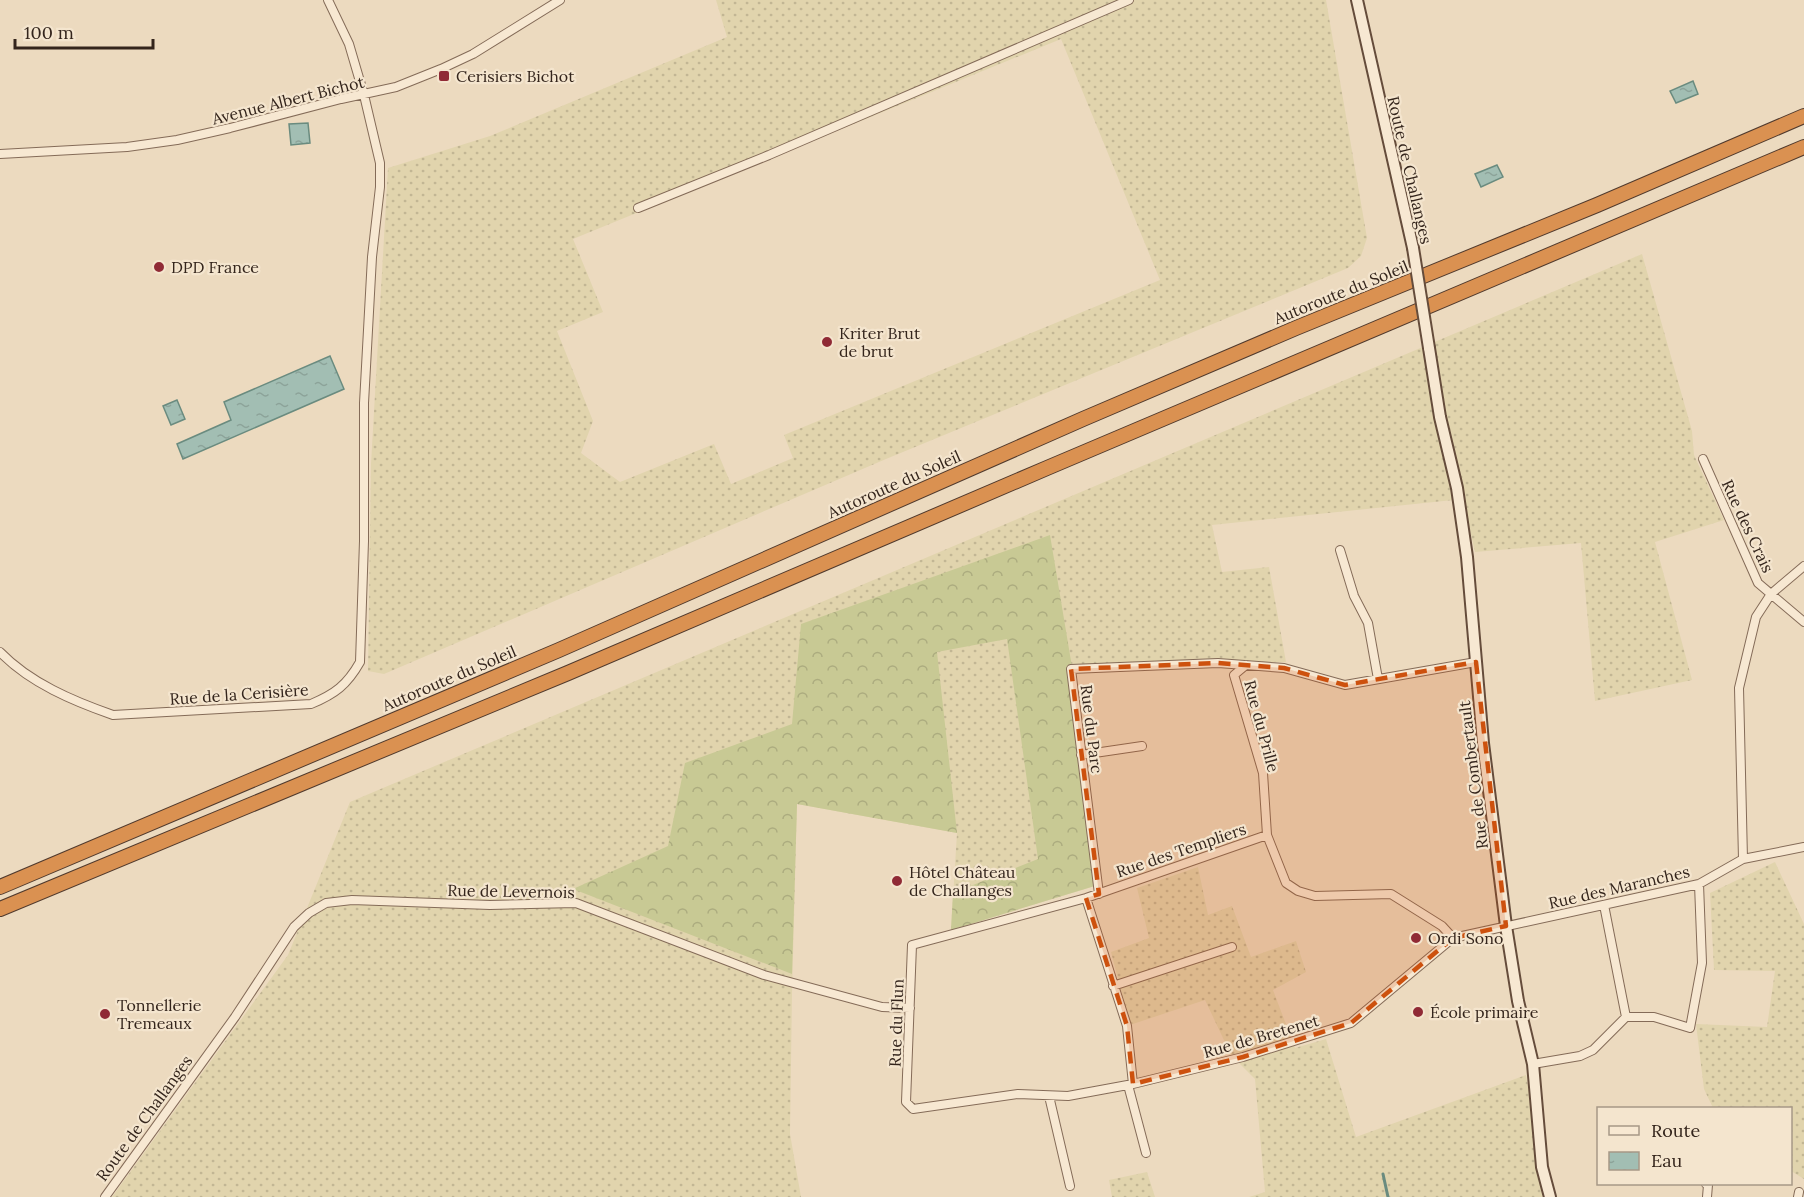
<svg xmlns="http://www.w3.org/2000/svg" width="1804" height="1197" font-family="Lora,serif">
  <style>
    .farmland { fill: url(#farmland-dots); fill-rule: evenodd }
    .forest { fill: url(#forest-crowns) }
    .water { fill: url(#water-ripples); stroke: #6a8b7f; stroke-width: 1.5 }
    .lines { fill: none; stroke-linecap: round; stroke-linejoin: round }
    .stream { stroke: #6a8b7f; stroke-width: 3 }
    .street-casing { stroke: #846b58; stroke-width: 10 }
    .secondary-casing { stroke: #654c3b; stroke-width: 14 }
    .highway-casing { stroke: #513a2d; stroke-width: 16 }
    .street { stroke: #f7e8d2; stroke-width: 8 }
    .secondary { stroke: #f7e8d2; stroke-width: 10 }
    .highway { stroke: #da9151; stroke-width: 14 }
    .secondary-bridge-casing { stroke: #654c3b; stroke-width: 14; stroke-linecap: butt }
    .secondary-bridge { stroke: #f7e8d2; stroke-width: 10 }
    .marked { fill: #cd510e; fill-opacity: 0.2; stroke: #cd510e; stroke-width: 4.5; stroke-dasharray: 12 8; stroke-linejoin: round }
    .poi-dot { fill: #902a35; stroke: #f4e5ce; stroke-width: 2 }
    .labels { text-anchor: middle; stroke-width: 4.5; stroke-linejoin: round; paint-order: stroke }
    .poi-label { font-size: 16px; fill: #34251c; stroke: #f4e5ce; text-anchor: start }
    .street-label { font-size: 16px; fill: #34251c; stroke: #f4e5ce }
  </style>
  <defs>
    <pattern id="farmland-dots" width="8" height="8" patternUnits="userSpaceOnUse" patternTransform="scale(1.5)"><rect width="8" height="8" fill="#e1d4ad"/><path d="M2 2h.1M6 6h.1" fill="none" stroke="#c2b694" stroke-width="1.8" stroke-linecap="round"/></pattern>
    <pattern id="forest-crowns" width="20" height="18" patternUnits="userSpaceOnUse" patternTransform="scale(1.5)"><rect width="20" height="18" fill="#c8c994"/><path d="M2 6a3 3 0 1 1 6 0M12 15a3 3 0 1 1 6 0" fill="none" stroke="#acac7f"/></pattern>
    <pattern id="water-ripples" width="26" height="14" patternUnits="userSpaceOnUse" patternTransform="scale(1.5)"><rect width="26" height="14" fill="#a2beb3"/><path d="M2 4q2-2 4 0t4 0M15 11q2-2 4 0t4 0" fill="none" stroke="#8ca399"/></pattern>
  </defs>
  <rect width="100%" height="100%" fill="#ecdabf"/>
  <path class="farmland" d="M 716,0 L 1326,0 L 1367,238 L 1361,256 L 1348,268 L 886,459 L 384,674 L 368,671 L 371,464 L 388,168 L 490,136 L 727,37 ZM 1061,39 L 1160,280 L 784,435 L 793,458 L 731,484 L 714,444 L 620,482 L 581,453 L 593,421 L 557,331 L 603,312 L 573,239 Z
    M 1642,254 L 1692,431 L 1694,455 L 1724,520 L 1655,542 L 1692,680 L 1595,701 L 1581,543 L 1475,552 L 1463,499 L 1212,525 L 1222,572 L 1269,567 L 1286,662 L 1072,667 L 1098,885 L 951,930 L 957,833 L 797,804 L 792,994 L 790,1134 L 801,1197 L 112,1197 L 288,955 L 350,802 Z
    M 1775,862 L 1804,924 L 1804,1179 L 1791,1171 L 1790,1108 L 1713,1108 L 1704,1089 L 1696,1024 L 1767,1027 L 1775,971 L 1714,970 L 1710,893 Z
    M 1198,867 L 1208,915 L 1232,906 L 1251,957 L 1296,941 L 1306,972 L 1273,990 L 1295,1048 L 1326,1039 L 1356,1137 L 1526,1075 L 1549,1197 L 1249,1197 L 1265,1192 L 1255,1079 L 1231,1055 L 1205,1000 L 1130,1025 L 1111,952 L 1149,938 L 1137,888 Z
    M 1147,1172 L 1155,1197 L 1112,1197 L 1109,1180 Z"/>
  <path class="forest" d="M 1050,535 L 1072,667 L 1098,885 L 951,930 L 953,893 L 1038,859 L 1007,639 L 937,652 L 957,833 L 797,804 L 792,974 L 573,889 L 668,846 L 685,763 L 792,724 L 801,624 Z"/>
  <path class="water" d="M 1693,81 L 1698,94 L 1676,103 L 1670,91 Z
    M 308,123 L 310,143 L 291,145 L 289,124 Z
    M 1497,165 L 1503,177 L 1481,187 L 1475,174 Z
    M 330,356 L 344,389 L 183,459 L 177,444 L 231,420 L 224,402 Z
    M 177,400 L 185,419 L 171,425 L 163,406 Z"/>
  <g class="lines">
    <path class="stream" d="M 1383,1174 L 1388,1197"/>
    <defs>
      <path id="street" d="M 0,154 L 127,147 L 177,140 L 230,128 L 341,99 L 396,87 L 441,69 L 473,54 L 560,0
        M 638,208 L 769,155 L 1129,0
        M 1703,459 L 1758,583 L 1804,622
        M 1340,550 L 1354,596 L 1368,623 L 1378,679
        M 0,652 C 30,683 73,701 113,715 L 311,704 C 335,694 347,685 360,662 L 364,541 L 364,403 L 372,257 L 380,187 L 380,163 L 364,95 L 349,44 L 328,0
        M 1246,665 L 1234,675 L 1263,773 L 1267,835
        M 1081,755 L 1142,746
        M 1743,859 L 1739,688 L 1756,617 L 1771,594 L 1804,566
        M 1099,894 L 1071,669 L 1218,663 L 1284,668 L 1345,685 L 1476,662
        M 1086,898 L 1127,1026 L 1133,1084
        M 1453,938 L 1442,926 L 1391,894 L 1315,896 L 1298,891 L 1286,883 L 1267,835 L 1086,898 L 912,945 L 906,1102 L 913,1109 L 1018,1094 L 1068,1096 L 1133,1084 L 1243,1057 L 1351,1023 L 1453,938 L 1699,884 L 1743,859 L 1804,847
        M 1113,986 L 1232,947
        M 1626,1017 L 1654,1017 L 1690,1028 L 1702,963 L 1699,884
        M 1533,1064 L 1580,1056 L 1593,1050 L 1626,1017 L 1604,905
        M 1128,1085 L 1146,1153
        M 1049,1096 L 1070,1186
        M 1706,1184 L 1708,1185 L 1707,1197
        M 105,1197 L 235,1017 L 294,927 L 309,913 L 326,903 L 352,900 L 490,905 L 576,903 L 764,975 L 882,1007 L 910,1008
        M 1798,1197 L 1799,1192"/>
      <path id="secondary" d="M 1357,0 L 1413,248
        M 1429,348 L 1440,417 L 1457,488 L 1467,557 L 1483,743 L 1506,926 L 1518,1001 L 1533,1064 L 1542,1167 L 1550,1197"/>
      <path id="highway" d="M 0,887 L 559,650 L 1083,419 L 1296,328 L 1597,205 L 1804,116
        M 0,909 L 568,673 L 1047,468 L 1804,147"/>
    </defs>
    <use href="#street" class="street-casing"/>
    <use href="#secondary" class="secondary-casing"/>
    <use href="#highway" class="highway-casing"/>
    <use href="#street" class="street"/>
    <use href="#secondary" class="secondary"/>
    <use href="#highway" class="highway"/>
    <defs>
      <path id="secondary-bridge" d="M 1413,248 L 1429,348"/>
    </defs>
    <use href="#secondary-bridge" class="secondary-bridge-casing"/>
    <use href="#secondary-bridge" class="secondary-bridge"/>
  </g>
  <path class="marked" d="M 1476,662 L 1506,926 L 1453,938 L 1351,1023 L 1243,1057 L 1133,1084 L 1127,1026 L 1086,898 L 1099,894 L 1071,669 L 1218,663 L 1284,668 L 1345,685 Z"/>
  <g class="poi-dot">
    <rect x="438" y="70" width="12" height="12" rx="3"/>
    <circle cx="159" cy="267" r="6"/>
    <circle cx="827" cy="342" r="6"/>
    <circle cx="897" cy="881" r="6"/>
    <circle cx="1416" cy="938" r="6"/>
    <circle cx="1418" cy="1012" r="6"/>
    <circle cx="105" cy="1014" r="6"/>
  </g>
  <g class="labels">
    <g class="poi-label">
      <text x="456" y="82">Cerisiers Bichot</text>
      <text x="171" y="273">DPD France</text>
      <text x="839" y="339">Kriter Brut<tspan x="839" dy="18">de brut</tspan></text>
      <text x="909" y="878">Hôtel Château<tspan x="909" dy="18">de Challanges</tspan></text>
      <text x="1428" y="944">Ordi Sono</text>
      <text x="117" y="1011">Tonnellerie<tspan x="117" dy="18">Tremeaux</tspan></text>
      <text x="1430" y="1018">École primaire</text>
    </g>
    <g class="street-label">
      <text transform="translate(288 100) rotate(-14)" y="6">Avenue Albert Bichot</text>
      <text transform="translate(1410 170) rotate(77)" y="6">Route de Challanges</text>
      <text transform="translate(1341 292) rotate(-22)" y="6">Autoroute du Soleil</text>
      <text transform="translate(894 484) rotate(-24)" y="6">Autoroute du Soleil</text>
      <text transform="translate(1748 526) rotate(65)" y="6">Rue des Crais</text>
      <text transform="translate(449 678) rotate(-23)" y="6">Autoroute du Soleil</text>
      <text transform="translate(239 694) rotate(-4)" y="6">Rue de la Cerisière</text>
      <text transform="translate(1262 726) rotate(75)" y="6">Rue du Prille</text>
      <text transform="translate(1092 729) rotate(83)" y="6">Rue du Parc</text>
      <text transform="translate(1473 775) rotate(-97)" y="6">Rue de Combertault</text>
      <text transform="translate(1181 850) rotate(-19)" y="6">Rue des Templiers</text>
      <text transform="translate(1619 887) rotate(-13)" y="6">Rue des Maranches</text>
      <text transform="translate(511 891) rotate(1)" y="6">Rue de Levernois</text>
      <text transform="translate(896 1023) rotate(-88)" y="6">Rue du Flun</text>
      <text transform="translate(1261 1036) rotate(-16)" y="6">Rue de Bretenet</text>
      <text transform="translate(144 1118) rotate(-54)" y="6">Route de Challanges</text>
    </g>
  </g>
  <rect x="1597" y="1107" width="195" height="78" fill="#f4e5ce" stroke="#a79887" stroke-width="1.5"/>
  <rect x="1609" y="1126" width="30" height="9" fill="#f7e8d2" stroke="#a79887" stroke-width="1.5"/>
  <text x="1651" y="1137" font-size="18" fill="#34251c">Route</text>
  <rect x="1609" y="1152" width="30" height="18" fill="url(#water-ripples)" stroke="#a79887" stroke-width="1.5"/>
  <text x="1651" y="1167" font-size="18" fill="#34251c">Eau</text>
  <path d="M15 39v9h138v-9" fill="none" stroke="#34251c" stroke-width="3"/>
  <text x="24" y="39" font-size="18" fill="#34251c" stroke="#f4e5ce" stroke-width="4.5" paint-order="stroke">100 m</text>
</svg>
